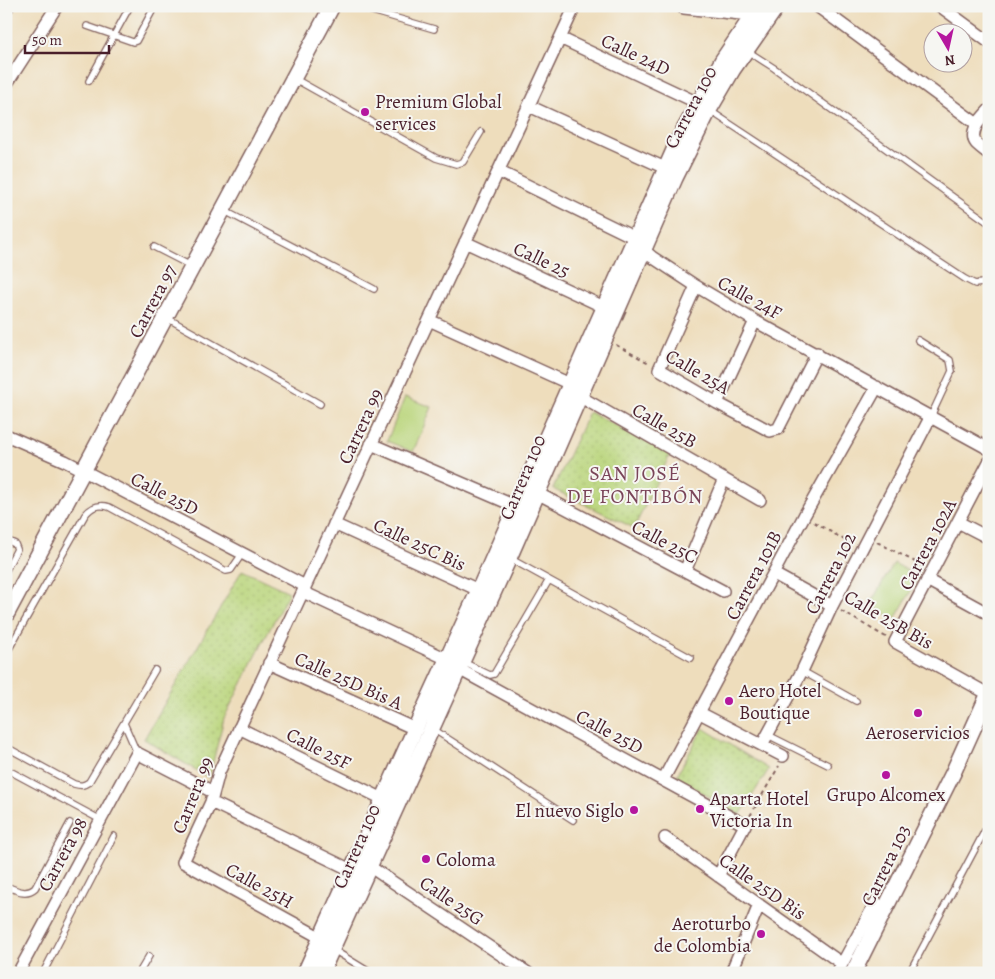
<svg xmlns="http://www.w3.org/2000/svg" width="995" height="979" font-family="Alegreya,serif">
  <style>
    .grass { fill: #bad57b; stroke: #827a53 }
    .park { fill: url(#park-dots); stroke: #827a53 }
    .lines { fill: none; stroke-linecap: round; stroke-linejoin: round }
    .lane-casing { stroke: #83625e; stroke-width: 8 }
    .street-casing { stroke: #83625e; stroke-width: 14 }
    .secondary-casing { stroke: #83625e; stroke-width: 18 }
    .path { stroke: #83625e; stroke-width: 2; stroke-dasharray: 4 4; stroke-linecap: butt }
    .lane { stroke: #fff; stroke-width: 5.5 }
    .street { stroke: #fff; stroke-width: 11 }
    .secondary { stroke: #fff; stroke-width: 15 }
    .poi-dot { fill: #b5179e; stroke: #f6f6f2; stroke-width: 2 }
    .labels { text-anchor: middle; stroke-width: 4; stroke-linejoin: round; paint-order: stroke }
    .street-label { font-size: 19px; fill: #4a1f2b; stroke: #f6f6f2 }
    .poi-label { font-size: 19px; fill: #4a1f2b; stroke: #f6f6f2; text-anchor: start }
    .neighbourhood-label { font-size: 20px; letter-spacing: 1px; fill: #7a4559; stroke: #f6f6f2 }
  </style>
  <defs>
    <pattern id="park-dots" width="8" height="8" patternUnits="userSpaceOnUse" patternTransform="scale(1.25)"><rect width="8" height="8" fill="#bad57b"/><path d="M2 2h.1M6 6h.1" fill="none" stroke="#a1b66a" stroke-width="1.8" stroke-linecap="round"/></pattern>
  </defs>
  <rect width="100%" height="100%" fill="#f6f6f2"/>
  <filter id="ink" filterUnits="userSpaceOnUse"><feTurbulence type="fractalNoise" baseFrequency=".02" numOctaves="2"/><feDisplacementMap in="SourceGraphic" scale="10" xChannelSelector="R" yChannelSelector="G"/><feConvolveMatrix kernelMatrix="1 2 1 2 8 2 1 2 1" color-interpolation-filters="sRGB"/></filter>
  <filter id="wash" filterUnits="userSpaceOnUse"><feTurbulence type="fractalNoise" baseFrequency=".0096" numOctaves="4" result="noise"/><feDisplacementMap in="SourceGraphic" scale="20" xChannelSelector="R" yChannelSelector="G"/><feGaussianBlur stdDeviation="1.12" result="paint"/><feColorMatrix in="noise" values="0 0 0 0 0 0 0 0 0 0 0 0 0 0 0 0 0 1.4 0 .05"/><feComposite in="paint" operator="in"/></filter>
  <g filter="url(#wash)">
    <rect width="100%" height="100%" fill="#eeddbc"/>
    <path class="grass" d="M 405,397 L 432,407 L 413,452 L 387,441 Z
      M 894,563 L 919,577 L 895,619 L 870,604 Z"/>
    <path class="park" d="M 589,412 L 671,453 L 634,528 L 553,489 Z
      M 242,570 L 289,592 L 224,718 L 209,778 L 144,739 Z
      M 703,728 L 769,769 L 740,815 L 676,777 Z"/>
  </g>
  <g filter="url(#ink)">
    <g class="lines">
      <defs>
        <path id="lane" d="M 355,6 L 434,29
          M 87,26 L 133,42 L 136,41 L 155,6
          M 746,50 L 774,68 L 989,223
          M 295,79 L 436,158 L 456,164 L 463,162 L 481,132
          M 89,81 L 130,6
          M 709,110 L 965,279 L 975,284 L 989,282
          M 223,210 L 374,289
          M 154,247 L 191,266
          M 167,318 L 320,404
          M 918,340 L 950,360 L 952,371 L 931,416
          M 6,540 L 15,544 L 17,549 L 6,570
          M 509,558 L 691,658
          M 6,654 L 85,515 C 92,506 99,504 109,507 L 226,571 L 231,570 L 242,554
          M 463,662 L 490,675 L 494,674 L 549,580
          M 802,671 L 856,701
          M 124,723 L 137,753
          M 433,729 L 573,820
          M 768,735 L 828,765
          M 6,747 L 74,784 C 81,786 83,786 89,782 L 155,670
          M 6,769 L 101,820
          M 6,886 C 16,890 26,896 35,888 L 70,823
          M 332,949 L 371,973
          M 43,973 L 114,836
          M 139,973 L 149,956
          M 909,973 L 989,823"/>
        <path id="street" d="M 817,6 L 977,124
          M 940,6 L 989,42
          M 6,9 L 8,6
          M 560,38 L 698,103
          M 6,85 L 57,6
          M 529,106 L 665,168
          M 989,110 C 983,117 971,128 974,139 C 975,145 985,150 989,154
          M 498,171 L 629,235 L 633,241 L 652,257 L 696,286 L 755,321 L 989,449
          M 465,242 L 604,307
          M 696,286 L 659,369 L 717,403 L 770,431 L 778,429 L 817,353
          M 429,320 L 570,384
          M 579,396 L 760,500
          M 717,403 L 755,321
          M 6,435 L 65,461 L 305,586
          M 371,444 L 515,506
          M 537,493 L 723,591
          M 958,522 L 989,538
          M 334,524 L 485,593
          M 685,571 L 724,479
          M 774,574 L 832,606
          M 927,580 L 989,614
          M 303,592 L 447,659
          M 269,663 L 415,729
          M 457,668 L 745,825 L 718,876
          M 988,694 L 895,642 L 989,462
          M 700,713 L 783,756
          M 239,728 L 383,799
          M 762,745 L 802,671 L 832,606 L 931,416
          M 663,780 L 804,516 L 877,387
          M 211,802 L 351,870
          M 665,838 L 841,963
          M 363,862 L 528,973
          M 321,938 L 183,862 L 211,802 L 219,772 L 575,6
          M 18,973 L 137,753 L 213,792
          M 731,973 L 759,905
          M 837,973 L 876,902"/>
        <path id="secondary" d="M 684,6 L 760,14
          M 6,615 L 332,6
          M 305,973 L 415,729 L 479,590 L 679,139 L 722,61 L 759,6
          M 321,973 L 509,558 L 675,178 L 709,110 L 733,69 L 777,6
          M 853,973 L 953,773 L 989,693"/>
      </defs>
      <use href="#lane" class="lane-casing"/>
      <use href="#street" class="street-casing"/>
      <use href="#secondary" class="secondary-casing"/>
      <path class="path" d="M 616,345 L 649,363
        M 814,522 L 853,545
        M 877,542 L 923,566
        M 841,611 L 886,637
        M 750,816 L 779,766"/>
      <use href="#lane" class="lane"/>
      <use href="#street" class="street"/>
      <use href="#secondary" class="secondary"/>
    </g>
  </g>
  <g class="poi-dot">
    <circle cx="365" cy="112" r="5"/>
    <circle cx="729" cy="701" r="5"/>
    <circle cx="918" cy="713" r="5"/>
    <circle cx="886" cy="775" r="5"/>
    <circle cx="700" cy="809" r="5"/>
    <circle cx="634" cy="810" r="5"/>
    <circle cx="426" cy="859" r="5"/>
    <circle cx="761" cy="934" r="5"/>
  </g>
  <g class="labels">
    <g class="street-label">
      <text transform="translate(636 54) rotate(25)" y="7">Calle 24D</text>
      <text transform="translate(690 107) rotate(-62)" y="7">Carrera 100</text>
      <text transform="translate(542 259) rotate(25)" y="7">Calle 25</text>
      <text transform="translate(750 297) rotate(29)" y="7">Calle 24F</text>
      <text transform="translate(152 301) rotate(-62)" y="7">Carrera 97</text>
      <text transform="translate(698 371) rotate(30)" y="7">Calle 25A</text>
      <text transform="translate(665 425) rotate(30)" y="7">Calle 25B</text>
      <text transform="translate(360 426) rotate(-65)" y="7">Carrera 99</text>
      <text transform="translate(522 477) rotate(-67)" y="7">Carrera 100</text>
      <text transform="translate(165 493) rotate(27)" y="7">Calle 25D</text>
      <text transform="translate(665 541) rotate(28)" y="7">Calle 25C</text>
      <text transform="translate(420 544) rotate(25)" y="7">Calle 25C Bis</text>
      <text transform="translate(927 544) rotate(-62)" y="7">Carrera 102A</text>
      <text transform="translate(830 573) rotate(-63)" y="7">Carrera 102</text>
      <text transform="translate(753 575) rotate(-62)" y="7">Carrera 101B</text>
      <text transform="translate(889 619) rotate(30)" y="7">Calle 25B Bis</text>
      <text transform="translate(349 680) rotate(24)" y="7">Calle 25D Bis A</text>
      <text transform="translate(610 731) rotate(28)" y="7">Calle 25D</text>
      <text transform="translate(319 748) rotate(27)" y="7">Calle 25F</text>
      <text transform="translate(192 795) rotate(-68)" y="7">Carrera 99</text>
      <text transform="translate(356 846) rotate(-66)" y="7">Carrera 100</text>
      <text transform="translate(62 854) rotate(-61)" y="7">Carrera 98</text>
      <text transform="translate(885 865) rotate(-64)" y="7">Carrera 103</text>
      <text transform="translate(260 885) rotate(29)" y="7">Calle 25H</text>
      <text transform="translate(763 886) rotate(35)" y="7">Calle 25D Bis</text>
      <text transform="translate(452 900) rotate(34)" y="7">Calle 25G</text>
    </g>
    <g class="poi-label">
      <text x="375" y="108">Premium Global<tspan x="375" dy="22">services</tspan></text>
      <text x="739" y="697">Aero Hotel<tspan x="739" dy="22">Boutique</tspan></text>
      <text x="918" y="739" text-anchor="middle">Aeroservicios</text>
      <text x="886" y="801" text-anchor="middle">Grupo Alcomex</text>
      <text x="710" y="805">Aparta Hotel<tspan x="710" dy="22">Victoria In</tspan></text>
      <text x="624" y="817" text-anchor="end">El nuevo Siglo</text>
      <text x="436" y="866">Coloma</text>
      <text x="751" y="930" text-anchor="end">Aeroturbo<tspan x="751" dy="22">de Colombia</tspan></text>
    </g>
    <g class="neighbourhood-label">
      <text x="635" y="480">SAN JOSÉ<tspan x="635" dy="23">DE FONTIBÓN</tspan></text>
    </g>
  </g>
  <rect width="995" height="979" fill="none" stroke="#f6f6f2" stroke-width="25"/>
  <g transform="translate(948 48) rotate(171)"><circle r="24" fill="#f6f6f2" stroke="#b1a0a2"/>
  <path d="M0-4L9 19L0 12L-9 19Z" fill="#b5179e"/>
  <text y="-8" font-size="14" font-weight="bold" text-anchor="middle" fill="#4a1f2b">N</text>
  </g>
  <path d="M25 45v8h84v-8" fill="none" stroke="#4a1f2b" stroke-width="2.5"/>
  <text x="32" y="45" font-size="15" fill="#4a1f2b" stroke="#f6f6f2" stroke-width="4" paint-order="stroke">50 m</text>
</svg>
